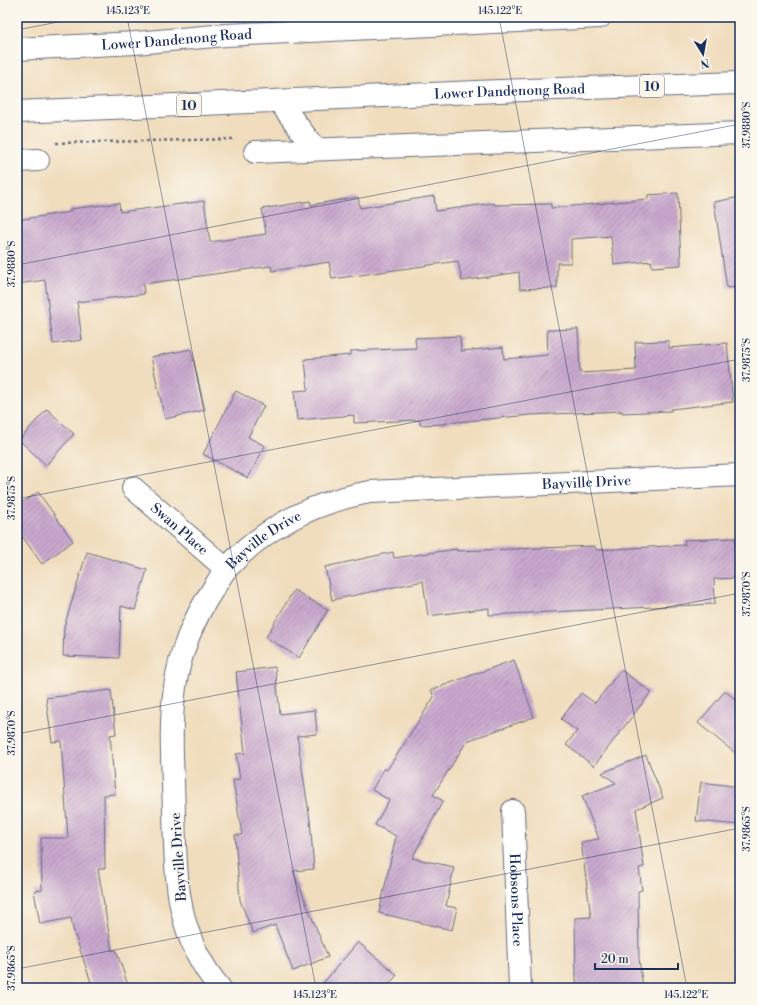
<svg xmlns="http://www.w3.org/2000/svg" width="757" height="1005" font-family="'Libre Bodoni',serif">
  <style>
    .building { fill: url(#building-hatch) }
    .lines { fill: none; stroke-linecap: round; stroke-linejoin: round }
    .minor-casing { stroke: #666c7f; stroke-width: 24 }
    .trunk-casing { stroke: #666c7f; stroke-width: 24 }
    .path { stroke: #666c7f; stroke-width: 2.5; stroke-dasharray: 3 3; stroke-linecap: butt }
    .minor { stroke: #fff; stroke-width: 22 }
    .trunk { stroke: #fff; stroke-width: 22 }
    .ticks { fill: none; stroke: #1b2f5e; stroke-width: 1; stroke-opacity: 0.45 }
    .labels { text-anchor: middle; stroke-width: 3; stroke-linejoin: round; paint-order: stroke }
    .shield { fill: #fbf7ec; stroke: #5e6b89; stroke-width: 1 }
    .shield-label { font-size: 13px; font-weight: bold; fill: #1b2f5e }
    .street-label { font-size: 14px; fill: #1b2f5e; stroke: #fbf7ec }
    .neatline { fill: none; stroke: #1b2f5e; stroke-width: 1.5 }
    .ticks-label { font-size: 10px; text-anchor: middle; fill: #1b2f5e }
  </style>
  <defs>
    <pattern id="building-hatch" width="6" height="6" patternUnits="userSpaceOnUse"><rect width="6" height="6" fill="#c9a9ce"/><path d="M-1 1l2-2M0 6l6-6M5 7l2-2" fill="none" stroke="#a28aaa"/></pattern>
  </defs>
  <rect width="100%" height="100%" fill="#fbf7ec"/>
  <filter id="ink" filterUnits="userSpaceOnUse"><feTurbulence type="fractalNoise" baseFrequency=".025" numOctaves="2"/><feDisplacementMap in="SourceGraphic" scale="8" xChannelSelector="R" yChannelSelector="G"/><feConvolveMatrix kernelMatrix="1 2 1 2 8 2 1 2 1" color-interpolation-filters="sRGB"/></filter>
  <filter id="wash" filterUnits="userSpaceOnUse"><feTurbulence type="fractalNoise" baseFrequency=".012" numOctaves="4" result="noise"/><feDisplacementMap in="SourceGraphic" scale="16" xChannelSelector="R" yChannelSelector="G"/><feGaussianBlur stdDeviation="0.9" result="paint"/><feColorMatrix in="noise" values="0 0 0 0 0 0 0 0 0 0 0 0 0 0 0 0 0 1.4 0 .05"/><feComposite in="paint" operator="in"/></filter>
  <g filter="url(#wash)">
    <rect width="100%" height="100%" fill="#f0ddbd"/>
    <g id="blocks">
      <path class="building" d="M 678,193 L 681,265 L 652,267 L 651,261 L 614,265 L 611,236 L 571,239 L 571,263 L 557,263 L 557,288 L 520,289 L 519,272 L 462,281 L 458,261 L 332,279 L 329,262 L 272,271 L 271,266 L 143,284 L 144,294 L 77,302 L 82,340 L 53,344 L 45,280 L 17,284 L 17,220 L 70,212 L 70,209 L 119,203 L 120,212 L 204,201 L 210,242 L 266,234 L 262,209 L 310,201 L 311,205 L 358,197 L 360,208 L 434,196 L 436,211 L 494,203 L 494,205 L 551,204 L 551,208 L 648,199 L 648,195 Z
        M 740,197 L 740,287 L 727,288 L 714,202 Z
        M 578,329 L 580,373 L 636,370 L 635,342 L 669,341 L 669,348 L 727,343 L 733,402 L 671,409 L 671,411 L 622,413 L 622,411 L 530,415 L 446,423 L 446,424 L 420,425 L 420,420 L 354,423 L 354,415 L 297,420 L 294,391 L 308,390 L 305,359 L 351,355 L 351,351 L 416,348 L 415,338 L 460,336 L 461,351 L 503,347 L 504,359 L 548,355 L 547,330 Z
        M 191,349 L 205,410 L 165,419 L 151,357 Z
        M 236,391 L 264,406 L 248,437 L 265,446 L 248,478 L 203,454 Z
        M 47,409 L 74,434 L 46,465 L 19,440 Z
        M 38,492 L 73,541 L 42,564 L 17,529 L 17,506 Z
        M 735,538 L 737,578 L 714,579 L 715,604 L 489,615 L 489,608 L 428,616 L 423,581 L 332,600 L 325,567 L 393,552 L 394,558 L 457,549 L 457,551 L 595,546 L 596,550 L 685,545 L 684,540 Z
        M 87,552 L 147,570 L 135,610 L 121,606 L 119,658 L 63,656 L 64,627 Z
        M 294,590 L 328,610 L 299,658 L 266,637 Z
        M 514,660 L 534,717 L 467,741 L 433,795 L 443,801 L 412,858 L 454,867 L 446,906 L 457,908 L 452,930 L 379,913 L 396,836 L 375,825 L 389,800 L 372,790 L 384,768 L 387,770 L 434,697 L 431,690 Z
        M 275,667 L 280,714 L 315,710 L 317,734 L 297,736 L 310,820 L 314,869 L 293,871 L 328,957 L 293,971 L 275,925 L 253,933 L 240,900 L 235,835 L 242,835 L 233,780 L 240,779 L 236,754 L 245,753 L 236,672 Z
        M 621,670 L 651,692 L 594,766 L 566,745 L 577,731 L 561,719 L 581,693 L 595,703 Z
        M 111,690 L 116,734 L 110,735 L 115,794 L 104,795 L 105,869 L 98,869 L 112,951 L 116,950 L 129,988 L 93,988 L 73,929 L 71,918 L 40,924 L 34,891 L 42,890 L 41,838 L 68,838 L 61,741 L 52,742 L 46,698 Z
        M 725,691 L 740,703 L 740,757 L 698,723 Z
        M 646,755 L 663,798 L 636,809 L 644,867 L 639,868 L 642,890 L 638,891 L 639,959 L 643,988 L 577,988 L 576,978 L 575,918 L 591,917 L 581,842 L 599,839 L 582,796 L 616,783 L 602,773 Z
        M 701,782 L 740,787 L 740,825 L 696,821 Z
        M 358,942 L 397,975 L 386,988 L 319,988 Z"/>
    </g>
  </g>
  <g filter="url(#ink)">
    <use href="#blocks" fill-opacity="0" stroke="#666c7f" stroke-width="1"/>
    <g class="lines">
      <defs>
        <g id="minor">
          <path d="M 279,101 L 315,149"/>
          <path d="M 255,152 L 740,133"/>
          <path d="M 17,161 L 38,160"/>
          <path id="s1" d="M 133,488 L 226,569"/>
          <path id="s2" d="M 513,811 L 520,988"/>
          <path id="s3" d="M 220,988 C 175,935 176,878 174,812 C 173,771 169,728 175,687 C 180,651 195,616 215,586 C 219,580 222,573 227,568 C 265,527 315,502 370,492 L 740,475"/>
        </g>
        <g id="trunk">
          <path id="s4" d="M 17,49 L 135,43 L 226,35 L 600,17"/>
          <path id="s5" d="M 17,112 L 499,91 L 740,83"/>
        </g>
      </defs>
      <use href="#minor" class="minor-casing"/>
      <use href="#trunk" class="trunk-casing"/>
      <path class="path" d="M 56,143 L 235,139"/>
      <use href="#minor" class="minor"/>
      <use href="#trunk" class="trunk"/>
    </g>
  </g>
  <path class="ticks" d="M 127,17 L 316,988M 499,17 L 687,988M 17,30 L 84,17M 17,265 L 740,124M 17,499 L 740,359M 17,734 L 740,593M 17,969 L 740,828"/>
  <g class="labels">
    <g class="shield">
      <rect x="640" y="75" width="24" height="22" rx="3"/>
      <rect x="177" y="94" width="24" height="22" rx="3"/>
    </g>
    <g class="shield-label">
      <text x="652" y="91">10</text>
      <text x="189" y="110">10</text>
    </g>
    <g class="street-label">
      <text dy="5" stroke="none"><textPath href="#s4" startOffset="160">Lower Dandenong Road</textPath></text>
      <text dy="5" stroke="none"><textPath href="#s5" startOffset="493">Lower Dandenong Road</textPath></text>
      <text dy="5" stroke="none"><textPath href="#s3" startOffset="824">Bayville Drive</textPath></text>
      <text dy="5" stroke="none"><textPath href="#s1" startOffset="62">Swan Place</textPath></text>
      <text dy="5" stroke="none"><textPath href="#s3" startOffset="489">Bayville Drive</textPath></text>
      <text transform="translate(178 857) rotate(-94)" y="5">Bayville Drive</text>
      <text dy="5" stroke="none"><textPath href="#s2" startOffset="89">Hobsons Place</textPath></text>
    </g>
  </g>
  <rect width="757" height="1005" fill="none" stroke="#fbf7ec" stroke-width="44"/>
  <g transform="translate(703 54) rotate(169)" stroke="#fbf7ec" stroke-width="3" paint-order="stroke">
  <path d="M0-3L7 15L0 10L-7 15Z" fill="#1b2f5e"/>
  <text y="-6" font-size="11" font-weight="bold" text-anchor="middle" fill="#1b2f5e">N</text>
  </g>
  <path d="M595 963v6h83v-6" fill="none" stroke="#1b2f5e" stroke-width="2"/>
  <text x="601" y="963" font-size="12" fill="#1b2f5e" stroke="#fbf7ec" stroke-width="3" paint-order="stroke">20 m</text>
  <rect x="22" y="22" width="713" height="961" class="neatline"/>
  <g class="ticks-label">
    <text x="128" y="14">145.123°E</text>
    <text x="500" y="14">145.122°E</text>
    <text transform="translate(746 125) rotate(-90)" y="4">37.9880°S</text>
    <text transform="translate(11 264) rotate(-90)" y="4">37.9880°S</text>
    <text transform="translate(746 360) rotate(-90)" y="4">37.9875°S</text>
    <text transform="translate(11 498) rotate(-90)" y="4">37.9875°S</text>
    <text transform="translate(746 594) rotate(-90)" y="4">37.9870°S</text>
    <text transform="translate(11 733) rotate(-90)" y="4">37.9870°S</text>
    <text transform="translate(746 829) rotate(-90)" y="4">37.9865°S</text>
    <text transform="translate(11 968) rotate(-90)" y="4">37.9865°S</text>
    <text x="315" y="998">145.123°E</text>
    <text x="686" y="998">145.122°E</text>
  </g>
</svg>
